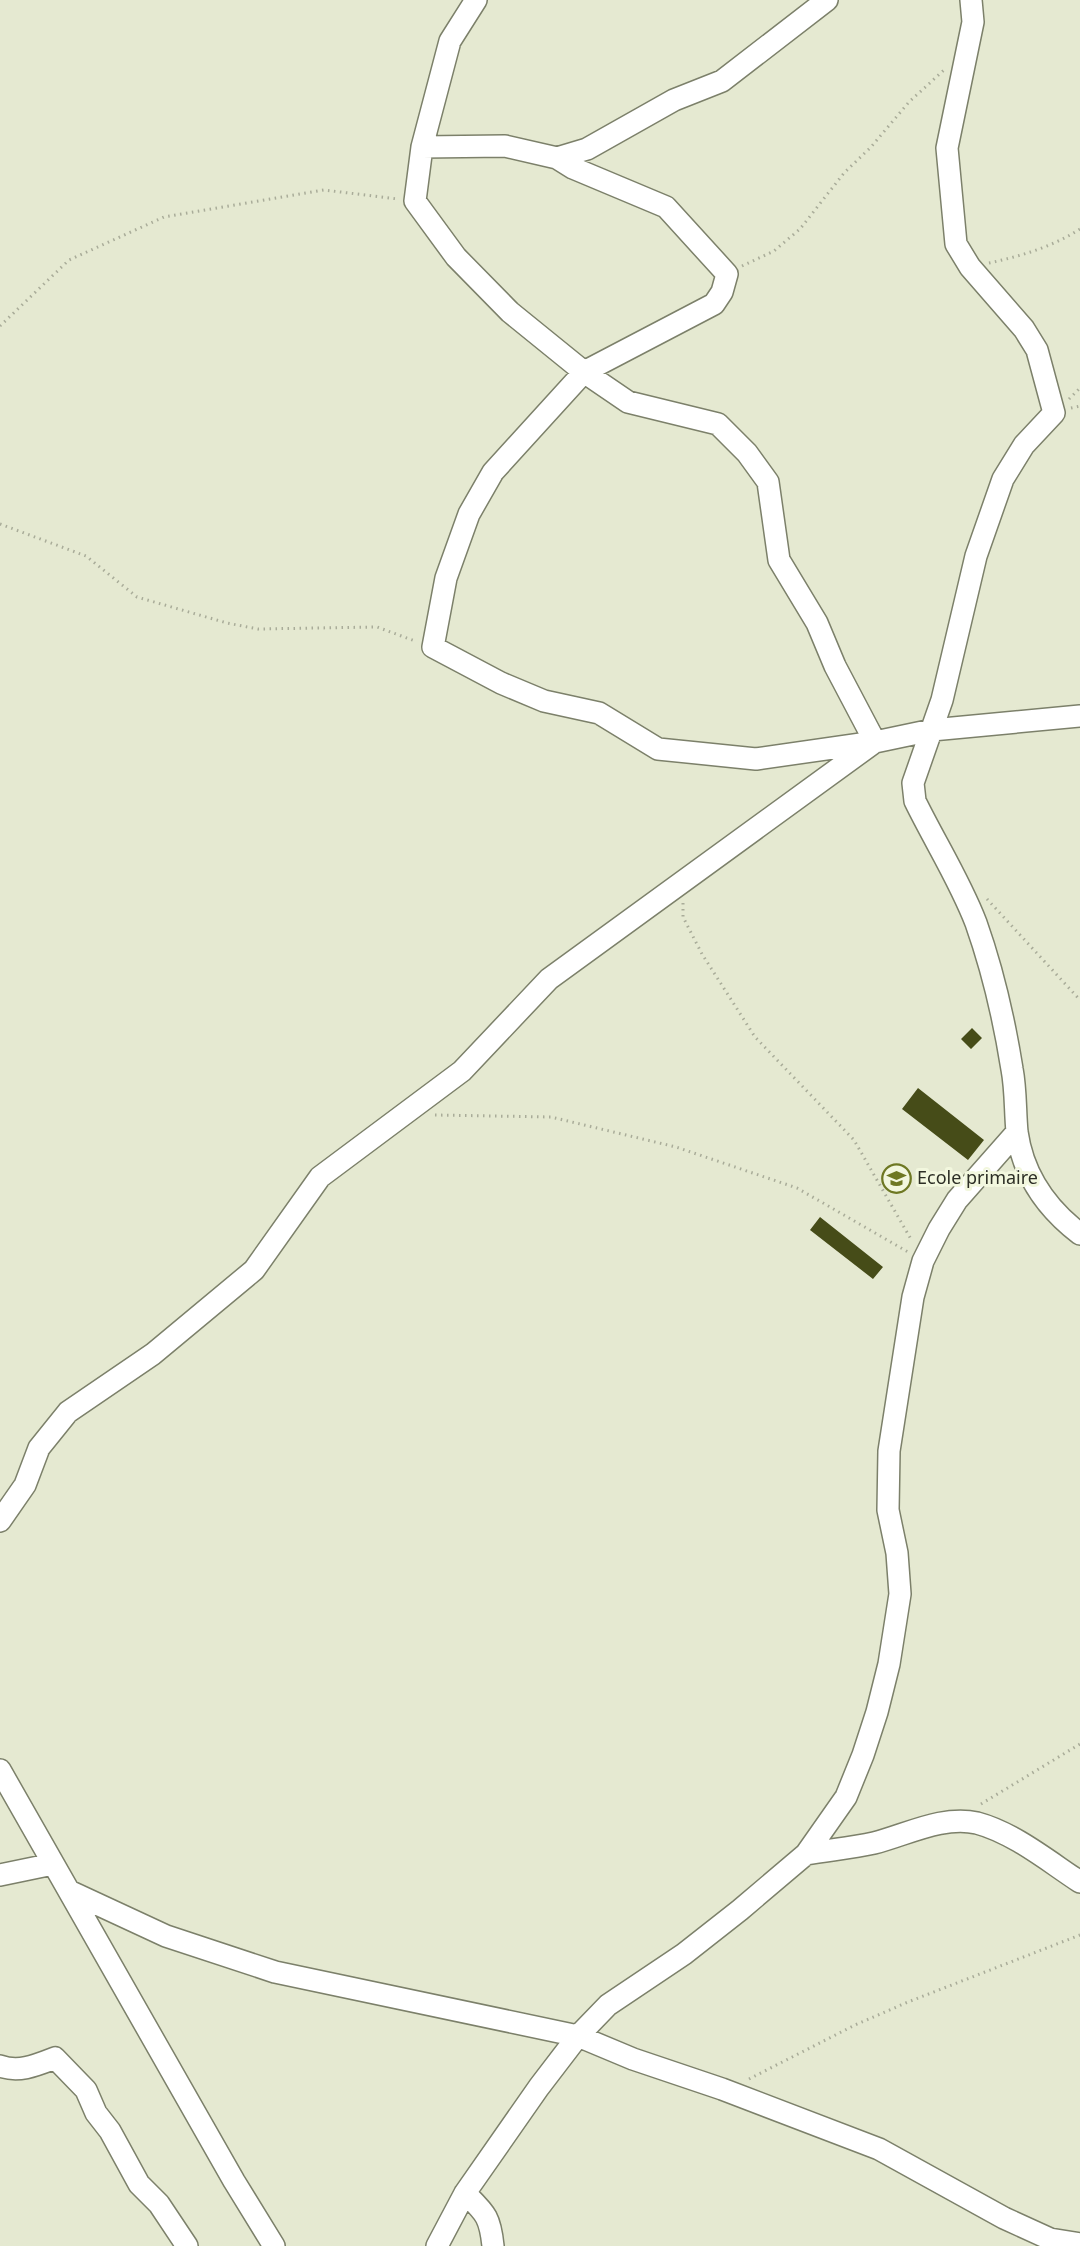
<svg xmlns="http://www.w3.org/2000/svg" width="1080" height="2246" font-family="'Noto Sans',sans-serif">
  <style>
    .building { fill: #464c18 }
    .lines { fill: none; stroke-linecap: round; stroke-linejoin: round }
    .minor-casing { stroke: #7c806a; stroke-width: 24 }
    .path { stroke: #a9ac99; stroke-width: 3; stroke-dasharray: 1.5 4.5; stroke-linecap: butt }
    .minor { stroke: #fff; stroke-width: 21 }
    .labels { text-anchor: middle; stroke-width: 6; stroke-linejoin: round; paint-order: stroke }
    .poi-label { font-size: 18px; fill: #2c2e25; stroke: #f2f7de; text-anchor: start }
  </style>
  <rect width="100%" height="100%" fill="#e5e9d1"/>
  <path class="building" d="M 972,1028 L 982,1038 L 971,1049 L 961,1039 Z
    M 918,1088 L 984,1140 L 968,1160 L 902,1109 Z
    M 820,1217 L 883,1267 L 873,1279 L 810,1230 Z"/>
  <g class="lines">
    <defs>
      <path id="minor" d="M 476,0 L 450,41 L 422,147 L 415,201 L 456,257 L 510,312 L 584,372 L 493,472 L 469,514 L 446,578 L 433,647 L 501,683 L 544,701 L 599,713 L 658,749 L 756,759 L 875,742 L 932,730 L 1080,716
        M 971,0 L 973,22 L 947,148 L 956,244 L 970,267 L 1024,329 L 1037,350 L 1054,413 L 1024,445 L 1003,479 L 976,556 L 942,700 L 913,783 L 915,801 C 935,842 960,881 976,923 C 993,971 1004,1019 1012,1069 C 1016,1090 1015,1111 1017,1132 C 1023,1175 1046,1208 1080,1234
        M 422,147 L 505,146 L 557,158 L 587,149 L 674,100 L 722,81 L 827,0
        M 557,158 L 573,168 L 666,207 L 727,274 L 722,292 L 714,304 L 584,372 L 628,402 L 718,424 L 747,453 L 768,482 L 779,560 L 817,623 L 835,666 L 875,742
        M 0,1521 L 25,1485 L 39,1448 L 68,1412 L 153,1354 L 254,1270 L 320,1177 L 462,1071 L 549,979 L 872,744
        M 0,1770 L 234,2181 L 274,2246
        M 806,1854 C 828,1850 852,1848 874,1843 C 906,1835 943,1815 977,1823 C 1014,1833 1048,1861 1080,1882
        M 0,1875 L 53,1864
        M 69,1891 L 166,1936 L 275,1972 L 578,2036 L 633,2059 L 722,2089 L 879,2149 L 1004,2218 L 1050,2239 L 1080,2244
        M 0,2066 C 19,2073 37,2065 55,2058 L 86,2090 L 96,2113 L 110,2131 L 139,2184 L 159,2204 L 187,2246
        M 465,2193 C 485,2213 490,2216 493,2246
        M 437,2246 L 465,2193 L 539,2087 L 578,2036 L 608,2005 L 684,1954 L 740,1910 L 806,1854 L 846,1797 L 863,1755 L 877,1712 L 889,1664 L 900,1594 L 897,1553 L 888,1510 L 889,1451 L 913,1297 L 923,1261 L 939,1229 L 957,1200 L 1017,1132"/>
    </defs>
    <use href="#minor" class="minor-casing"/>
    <path class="path" d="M 989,263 C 1021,256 1052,247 1080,229
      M 742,266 L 774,251 L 800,229 L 844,173 L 871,147 L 909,102 L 944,70
      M 0,326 L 69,260 L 164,217 L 324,190 L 398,199
      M 1069,399 L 1080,388
      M 1071,408 L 1080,406
      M 0,524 L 86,556 L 137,597 L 227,623 L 258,629 L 377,627 L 415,641
      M 987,899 L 1080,1000
      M 683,903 L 683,917 L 702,954 L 755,1037 L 854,1140 L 912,1241
      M 435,1115 L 551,1117 L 676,1147 L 797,1188 L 908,1252
      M 981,1804 L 1080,1744
      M 749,2079 L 855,2025 L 908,2002 L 1080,1935"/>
    <use href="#minor" class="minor"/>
  </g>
  <defs>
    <symbol id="school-ring" viewBox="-11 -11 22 22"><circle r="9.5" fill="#f2f7de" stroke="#6e7823" stroke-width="1.5"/><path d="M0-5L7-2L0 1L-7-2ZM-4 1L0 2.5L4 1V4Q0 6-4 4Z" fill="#6e7823"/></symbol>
  </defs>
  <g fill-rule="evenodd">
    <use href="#school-ring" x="880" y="1162" width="33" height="33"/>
  </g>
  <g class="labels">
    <g class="poi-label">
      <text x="917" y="1184">Ecole primaire</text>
    </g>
  </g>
</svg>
